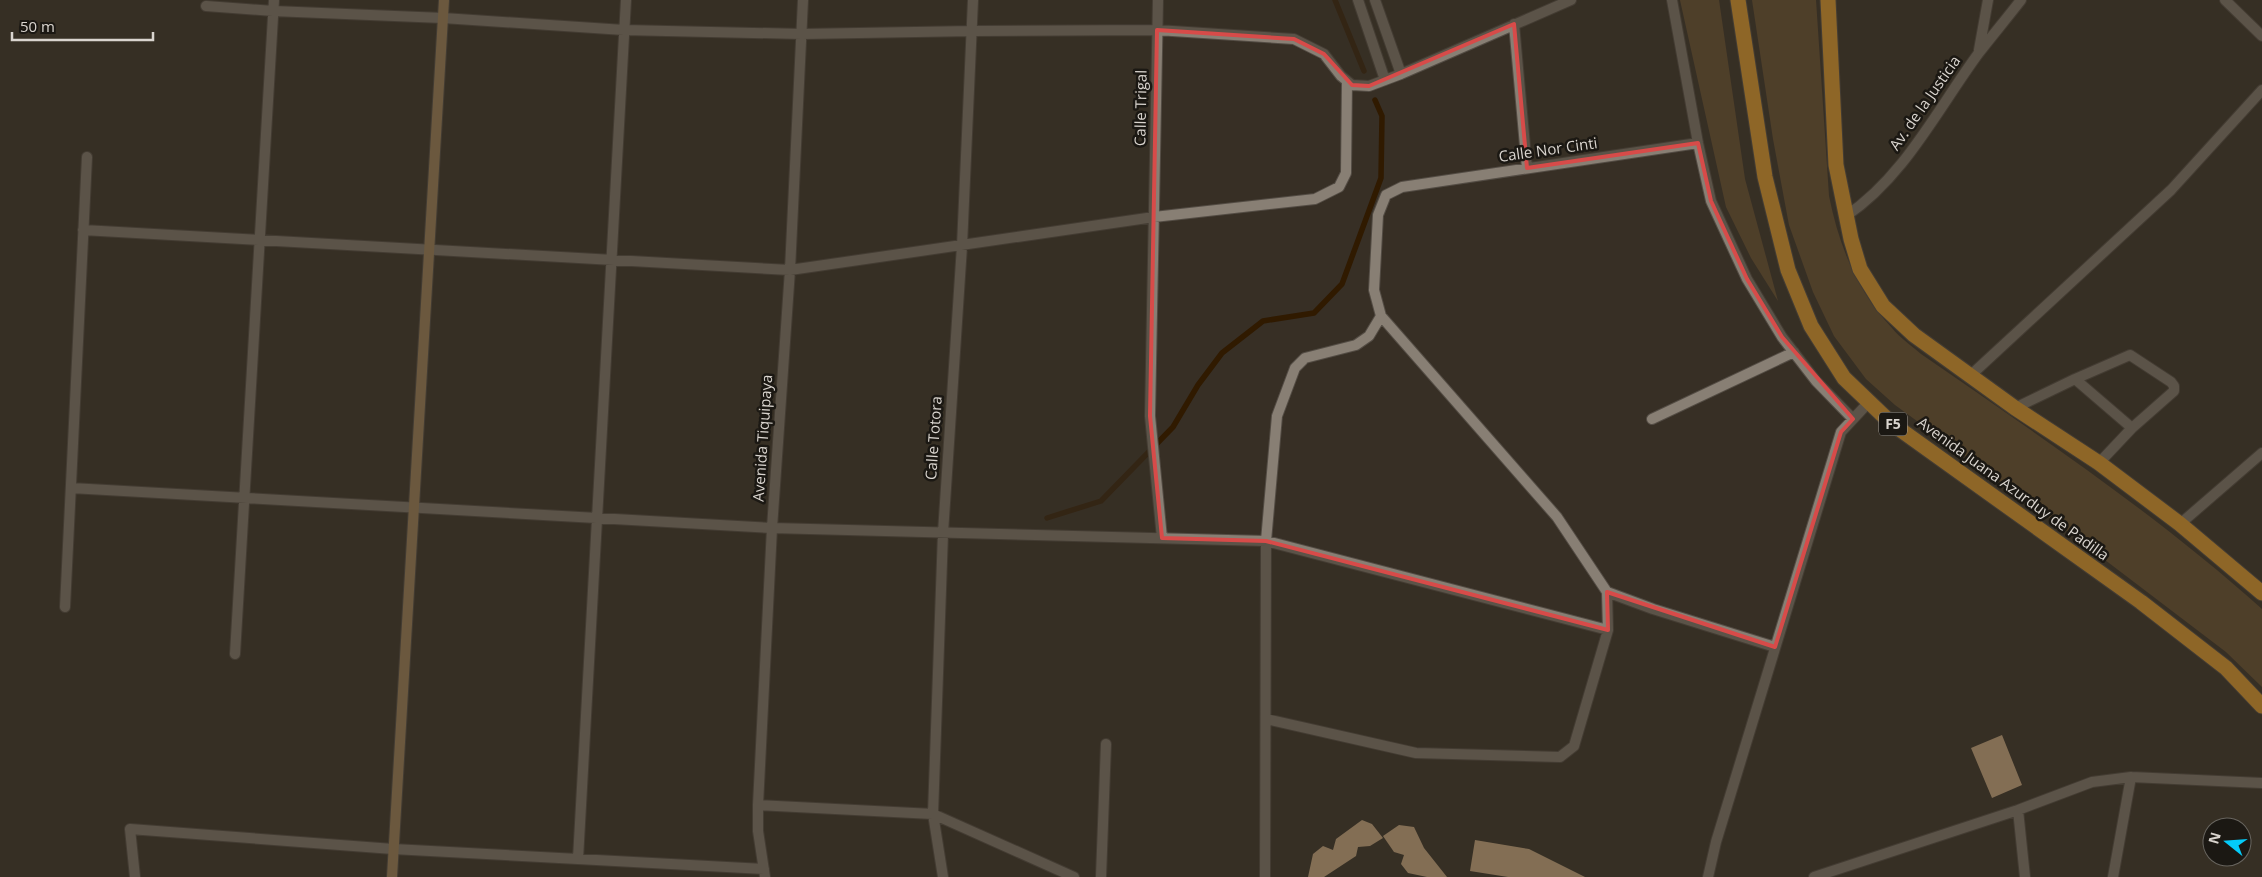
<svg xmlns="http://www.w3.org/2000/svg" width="2262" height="877" font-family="'Open Sans',sans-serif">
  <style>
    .green { fill: #6c5230 }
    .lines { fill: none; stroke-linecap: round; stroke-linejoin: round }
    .stream { stroke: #301a00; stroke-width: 5.5 }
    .building { fill: #dfbb8f }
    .lane-casing { stroke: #534c44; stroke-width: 12 }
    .street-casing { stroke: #534c44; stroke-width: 12 }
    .secondary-casing { stroke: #534c44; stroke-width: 12 }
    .highway-casing { stroke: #534c44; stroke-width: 17 }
    .lane { stroke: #887f74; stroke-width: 10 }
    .street { stroke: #887f74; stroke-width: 10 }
    .secondary { stroke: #aa8b5e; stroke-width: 10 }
    .highway { stroke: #f8a82a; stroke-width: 15 }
    .marked { fill: none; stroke: #d74b49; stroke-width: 4; stroke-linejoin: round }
    .labels { text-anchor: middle; stroke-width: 5; stroke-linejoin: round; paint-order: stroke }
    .shield { fill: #1b1813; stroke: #a19c97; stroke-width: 1 }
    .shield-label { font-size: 14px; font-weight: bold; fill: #dad5cf }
    .street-label { font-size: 15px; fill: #dad5cf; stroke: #1b1813 }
  </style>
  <rect width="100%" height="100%" fill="#372f25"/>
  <path class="green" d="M 1680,0 L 1719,0 L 1745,179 L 1778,301 L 1751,258 L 1726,207 Z
    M 1752,0 L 1816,0 L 1829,196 C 1839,246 1857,291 1892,328 C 1900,338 1912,346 1921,354 C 2038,435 2156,514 2262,609 L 2262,687 L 2226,652 L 2042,512 L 1895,405 L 1866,379 L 1834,336 L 1813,292 L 1789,225 L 1773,139 Z"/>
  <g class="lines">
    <path class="stream" d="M 1335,0 L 1364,71
      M 1047,518 L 1101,501 L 1173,427 L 1198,385 L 1222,353 L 1263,321 L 1314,313 L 1342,284 L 1381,178 L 1382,116 L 1375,100"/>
  </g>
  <path class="building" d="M 2002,735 L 2022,785 L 1992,798 L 1971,748 Z
    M 1362,820 L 1372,824 L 1383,838 L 1370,846 L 1358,847 L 1356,856 L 1324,877 L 1308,877 L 1313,854 L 1323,846 L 1333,850 L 1336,839 Z
    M 1399,825 L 1414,827 L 1424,848 L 1447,877 L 1427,877 L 1408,873 L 1401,864 L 1404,855 L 1394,852 L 1383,836 Z
    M 1475,840 L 1529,849 L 1585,877 L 1508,877 L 1470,871 Z"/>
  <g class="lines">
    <defs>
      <path id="lane" d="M 2075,379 L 2130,355 L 2171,382 L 2174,386 L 2174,391 L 2132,428
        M 2015,408 L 2075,379 L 2132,428 L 2099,463"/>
      <path id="street" d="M 1158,0 L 1150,416 L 1162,538
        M 1358,0 L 1385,80
        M 1375,0 L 1401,74
        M 1672,0 L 1698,143 L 1711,201 L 1747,279 L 1782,337 L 1816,381 L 1853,419
        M 2225,0 L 2262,36
        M 206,6 L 273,11 L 443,18 L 624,30 L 802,34 L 972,31 L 1157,30 L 1294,39 L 1324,54 L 1341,76 L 1352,85 L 1369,86 L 1401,74 L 1571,0
        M 1514,24 L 1527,168
        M 1979,50 L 1988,0
        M 1846,216 C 1904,177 1937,110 1978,54 C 1992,36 2007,18 2021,0
        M 83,230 L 790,270 L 1154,217 L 1315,199 L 1339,187 L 1346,173 L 1347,81
        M 1971,375 L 2171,190 L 2262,90
        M 1652,419 L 1794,352
        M 71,488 L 772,528 L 1266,541 L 1608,630
        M 2180,524 L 2262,453
        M 1607,592 L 1653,609 L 1775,647
        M 65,607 L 87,157
        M 235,654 L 274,0
        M 1266,719 L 1416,753 L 1560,757 L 1574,746 L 1608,630 L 1607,592 L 1557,517 L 1381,316 L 1374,290 L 1378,215 L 1386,195 L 1402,187 L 1698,143
        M 758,805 L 933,814 L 1074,877
        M 2018,810 L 2025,877
        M 578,859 L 626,0
        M 135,877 L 130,829 L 393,849 L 764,869
        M 765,877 L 758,831 L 758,805 L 772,528 L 790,270 L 803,0
        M 943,877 L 933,814 L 943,533 L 962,246 L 973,0
        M 1101,877 L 1106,744
        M 1265,877 L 1266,541 L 1277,416 L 1295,368 L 1305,358 L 1356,345 L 1369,336 L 1381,316
        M 1708,877 L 1716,842 L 1841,432 L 1869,402
        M 1814,877 L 2018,810 L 2092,782 L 2131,777 L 2262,783
        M 2113,877 L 2131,777"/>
      <path id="secondary" d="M 392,877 L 444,0"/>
      <path id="highway" d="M 1738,0 L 1765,177 L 1788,270 L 1811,326 L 1844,378 L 1891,423 L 2141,602 L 2226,668 L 2262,706
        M 1828,0 L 1836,165 L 1851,239 L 1860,269 L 1883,306 L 1914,335 L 2015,408 L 2099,463 L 2180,524 L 2262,593"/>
    </defs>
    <use href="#lane" class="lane-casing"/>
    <use href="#street" class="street-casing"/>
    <use href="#secondary" class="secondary-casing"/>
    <use href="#highway" class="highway-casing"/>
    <use href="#lane" class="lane"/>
    <use href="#street" class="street"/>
    <use href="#secondary" class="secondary"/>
    <use href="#highway" class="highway"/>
  </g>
  <path d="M0 0H2262V877H0ZM 1514,24 L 1527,168 L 1698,143 L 1711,201 L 1747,279 L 1782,337 L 1853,419 L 1841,432 L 1775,647 L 1607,592 L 1608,630 L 1266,541 L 1162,538 L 1150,416 L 1157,30 L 1294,39 L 1324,54 L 1352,85 L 1369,86 Z" fill="#372f25" fill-opacity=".55" fill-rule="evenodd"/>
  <path class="marked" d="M 1514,24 L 1527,168 L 1698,143 L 1711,201 L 1747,279 L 1782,337 L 1853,419 L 1841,432 L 1775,647 L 1607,592 L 1608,630 L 1266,541 L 1162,538 L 1150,416 L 1157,30 L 1294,39 L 1324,54 L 1352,85 L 1369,86 Z"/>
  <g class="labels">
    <rect class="shield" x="1879" y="412.5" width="28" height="23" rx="4"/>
    <g class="shield-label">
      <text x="1893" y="429">F5</text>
    </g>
    <g class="street-label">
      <text transform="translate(1925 103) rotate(-55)" y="5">Av. de la Justicia</text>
      <text transform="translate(1141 108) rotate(-89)" y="5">Calle Trigal</text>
      <text transform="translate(1548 150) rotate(-8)" y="5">Calle Nor Cinti</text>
      <text transform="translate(763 438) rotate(-86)" y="5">Avenida Tiquipaya</text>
      <text transform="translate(934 438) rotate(-86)" y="5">Calle Totora</text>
      <text transform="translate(2013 489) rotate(36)" y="5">Avenida Juana Azurduy de Padilla</text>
    </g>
  </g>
  <g transform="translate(2227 842) rotate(287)"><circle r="24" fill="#1b1813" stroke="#67645e"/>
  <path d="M0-4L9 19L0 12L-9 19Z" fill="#04cbf9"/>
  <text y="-8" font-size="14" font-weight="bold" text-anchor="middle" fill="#dad5cf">N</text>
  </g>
  <path d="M12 32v8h141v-8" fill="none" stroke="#dad5cf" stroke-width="2.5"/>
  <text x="20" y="32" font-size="15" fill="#dad5cf" stroke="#1b1813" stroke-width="4" paint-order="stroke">50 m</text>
</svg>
